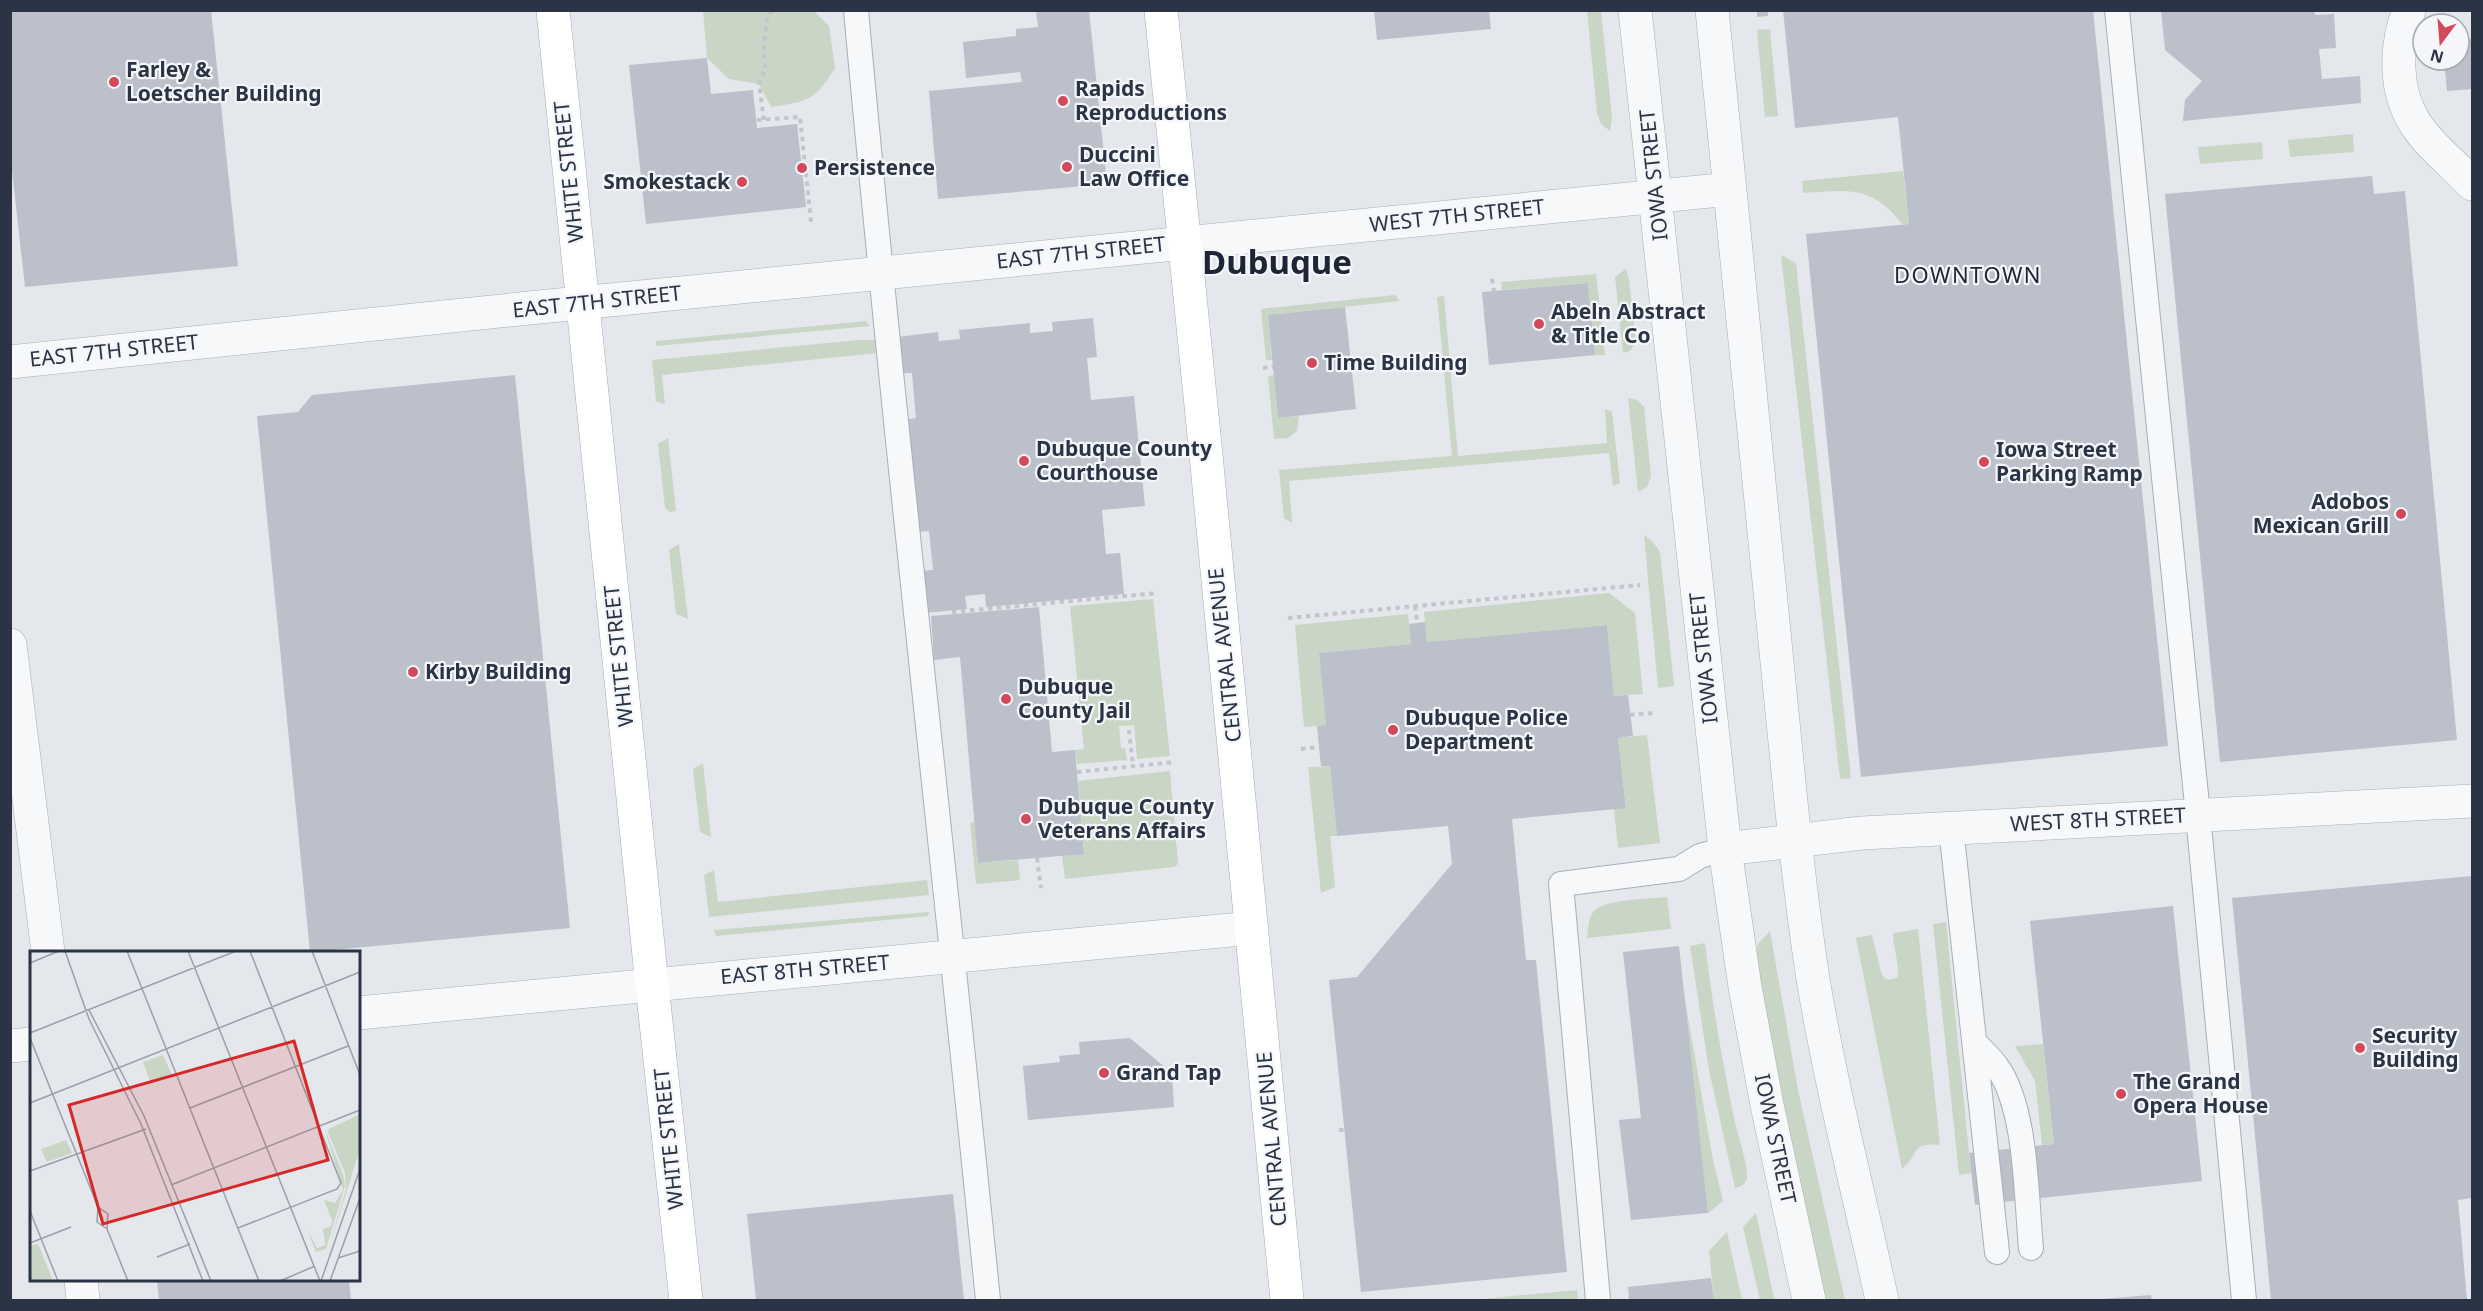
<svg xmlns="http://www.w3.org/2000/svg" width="2483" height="1311" font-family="'Noto Sans',sans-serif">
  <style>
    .green { fill: #c9d6c5 }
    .building { fill: #bbc0ca }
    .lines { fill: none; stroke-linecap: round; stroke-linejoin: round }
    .service-casing { stroke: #a9aeb7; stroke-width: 26 }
    .minor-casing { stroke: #a9aeb7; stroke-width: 34 }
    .primary-casing { stroke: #a3abb8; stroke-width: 34 }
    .path { stroke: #c2c5cb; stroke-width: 4; stroke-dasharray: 4.5 4.5; stroke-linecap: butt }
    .service { stroke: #f7f8fa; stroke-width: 24 }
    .minor { stroke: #f7f8fa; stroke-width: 33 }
    .primary { stroke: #fff; stroke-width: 33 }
    .poi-dot { fill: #d1495b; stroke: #f4f6f9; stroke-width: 2 }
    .labels { text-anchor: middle; stroke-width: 4.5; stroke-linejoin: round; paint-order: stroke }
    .poi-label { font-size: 21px; font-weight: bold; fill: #2b3445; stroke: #f4f6f9; text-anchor: start }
    .street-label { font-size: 21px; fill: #2b3445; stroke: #f4f6f9 }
    .neighbourhood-label { font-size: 22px; letter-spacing: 1.5px; fill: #1d2536; stroke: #f4f6f9 }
    .town-label { font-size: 33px; font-weight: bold; fill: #1d2536; stroke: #f4f6f9 }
    .inset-road { fill: none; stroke: #9a9fa9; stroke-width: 1.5 }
    .view { fill: #d62828; fill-opacity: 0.15; stroke: #d62828; stroke-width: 3 }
    .inset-edge { fill: none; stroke: #2b3445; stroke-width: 3 }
  </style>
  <rect width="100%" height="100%" fill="#e4e7ec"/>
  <path class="green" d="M 703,11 L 814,11 L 829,26 L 835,68 C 814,101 809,101 771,107 L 759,84 L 729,79 L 707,58 Z
    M 1587,11 L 1601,11 L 1612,117 L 1610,131 L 1601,124 L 1597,113 Z
    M 1770,29 L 1778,116 L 1765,117 L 1757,30 Z
    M 2353,134 L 2354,152 L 2290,157 L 2288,140 Z
    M 2262,142 L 2263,159 L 2200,164 L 2198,147 Z
    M 1903,171 L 1909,224 L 1902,224 C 1872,185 1848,190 1803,193 L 1802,181 Z
    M 1781,255 L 1796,263 L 1851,778 L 1840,779 Z
    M 1626,269 L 1629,279 L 1636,342 L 1630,351 L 1623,353 L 1615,277 Z
    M 1596,274 L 1605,355 L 1595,355 L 1588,283 L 1502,290 L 1501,282 Z
    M 1395,295 L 1400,301 L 1268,315 L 1272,360 L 1266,360 L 1261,309 Z
    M 1444,296 L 1458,456 L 1607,443 L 1605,409 L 1612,412 L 1620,483 L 1613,486 L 1609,453 L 1289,481 L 1292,523 L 1284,518 L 1279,470 L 1452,456 L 1437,297 Z
    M 866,321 L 870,326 L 656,346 L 656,341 Z
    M 859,340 L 876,340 L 878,353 L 662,375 L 665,405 L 656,401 L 652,360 Z
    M 1274,375 L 1278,418 L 1299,416 L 1297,431 L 1288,438 L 1274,439 L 1268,376 Z
    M 1628,398 L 1637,400 L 1644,407 L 1651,476 L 1647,487 L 1638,492 Z
    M 668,438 L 676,511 L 670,512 L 665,508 L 658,444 Z
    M 1644,535 L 1653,542 L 1660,552 L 1674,686 L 1658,688 Z
    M 679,544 L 688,619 L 676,614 L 669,550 Z
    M 1609,593 L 1635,613 L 1643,694 L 1614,696 L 1607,625 L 1427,642 L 1424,612 Z
    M 1153,599 L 1170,756 L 1137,759 L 1134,725 L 1119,726 L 1121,748 L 1125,748 L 1127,760 L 1077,764 L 1075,750 L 1084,749 L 1070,606 Z
    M 1408,614 L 1411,644 L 1319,653 L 1326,725 L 1304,727 L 1295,625 Z
    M 1647,735 L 1660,843 L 1618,848 L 1614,809 L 1626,807 L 1618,738 Z
    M 703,763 L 711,837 L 700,832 L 693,769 Z
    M 1330,766 L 1337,836 L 1330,836 L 1335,887 L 1321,893 L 1308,767 Z
    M 1170,771 L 1178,864 L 1174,867 L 1065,879 L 1062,856 L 1084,853 L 1078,781 Z
    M 975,822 L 978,863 L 1018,860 L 1020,880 L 976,884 L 970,823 Z
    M 714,870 L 718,902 L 927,880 L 929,895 L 709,917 L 704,875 Z
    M 1667,897 L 1671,929 L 1587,938 C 1588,929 1588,917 1595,910 C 1608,899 1650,899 1667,897 Z
    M 929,912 L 928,916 L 716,936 L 714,930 Z
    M 1946,922 L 1971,1173 L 1959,1175 L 1933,924 Z
    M 1918,929 L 1940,1145 C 1910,1142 1920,1154 1902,1169 L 1856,938 L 1872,935 L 1881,972 L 1884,978 L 1890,980 L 1898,977 C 1899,961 1893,948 1893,933 Z
    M 1770,931 L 1798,1090 L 1845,1300 L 1826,1300 L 1779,1091 L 1756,953 L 1758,944 Z
    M 1705,943 C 1712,1002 1722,1060 1734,1118 C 1737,1133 1748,1164 1747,1177 C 1746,1184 1742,1186 1735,1188 L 1709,1070 L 1690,946 Z
    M 1682,983 L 1713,1160 L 1723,1201 L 1708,1213 Z
    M 2043,1044 L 2054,1144 L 2042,1145 L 2035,1081 L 2015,1046 Z
    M 1756,1213 L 1773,1294 L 1775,1300 L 1760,1300 L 1743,1227 Z
    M 1727,1232 L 1742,1300 L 1714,1300 L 1709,1251 Z
    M 1577,1290 L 1578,1300 L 1471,1300 Z"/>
  <path class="building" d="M 10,10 L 211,10 L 238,266 L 25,287 L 10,153 Z
    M 1036,10 L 1089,10 L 1107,184 L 938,199 L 929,91 L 1022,82 L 1020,72 L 966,78 L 963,42 L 1016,36 L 1016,29 L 1038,27 Z
    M 1374,10 L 1489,10 L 1491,29 L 1377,40 Z
    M 1757,10 L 1768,10 L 1768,16 L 1757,17 Z
    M 1783,10 L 2093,10 L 2168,746 L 1861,777 L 1806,234 L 1909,224 L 1898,117 L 1795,128 Z
    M 2161,10 L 2314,10 L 2315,15 L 2334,14 L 2336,48 L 2319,49 L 2322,79 L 2360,76 L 2361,103 L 2183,121 L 2185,100 L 2202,81 L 2165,50 Z
    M 2472,39 L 2472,89 L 2447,91 L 2444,60 L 2459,60 L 2459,40 Z
    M 707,58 L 711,94 L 753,90 L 757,128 L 797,124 L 806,207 L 646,224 L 629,65 Z
    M 2372,176 L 2374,194 L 2405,191 L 2457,740 L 2220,762 L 2165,194 Z
    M 1588,283 L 1595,355 L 1489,365 L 1482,292 Z
    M 1345,307 L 1356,409 L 1278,418 L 1268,315 Z
    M 1093,318 L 1097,357 L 1087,358 L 1091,400 L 1134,396 L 1145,506 L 1102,510 L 1106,554 L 1120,553 L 1124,594 L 986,607 L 985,594 L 965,596 L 967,609 L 924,613 L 920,571 L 933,570 L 929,531 L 915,532 L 904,420 L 916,418 L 912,373 L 900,373 L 897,337 L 938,332 L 939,341 L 960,339 L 959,330 L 1030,323 L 1030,333 L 1053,331 L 1052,322 Z
    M 515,375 L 570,928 L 310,952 L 257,416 L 298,412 L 312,395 Z
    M 1039,607 L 1052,752 L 1075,750 L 1084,854 L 978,863 L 960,657 L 934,660 L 931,616 Z
    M 1425,622 L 1427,642 L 1607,625 L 1614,696 L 1628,695 L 1633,736 L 1618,738 L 1626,808 L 1512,819 L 1526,960 L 1536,960 L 1567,1272 L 1361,1292 L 1329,980 L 1357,977 L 1452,864 L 1448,826 L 1337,836 L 1330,766 L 1321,766 L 1319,747 L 1317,726 L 1326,725 L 1319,653 L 1411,644 L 1409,624 Z
    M 2472,876 L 2472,1198 L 2458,1200 L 2467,1300 L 2271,1300 L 2232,898 Z
    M 2173,906 L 2202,1181 L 1975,1205 L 1969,1153 L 2054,1144 L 2030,921 Z
    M 1679,946 L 1708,1213 L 1631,1220 L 1619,1120 L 1641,1118 L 1623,952 Z
    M 1130,1038 L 1172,1073 L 1174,1107 L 1028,1120 L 1023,1066 L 1060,1062 L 1059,1056 L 1080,1054 L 1079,1042 Z
    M 953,1194 L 964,1300 L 756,1300 L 747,1214 Z
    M 1711,1278 L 1714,1300 L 1629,1300 L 1628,1287 Z
    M 157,1280 L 349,1280 L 351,1300 L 159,1300 Z
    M 2151,1295 L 2152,1300 L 2102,1300 L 2102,1299 Z"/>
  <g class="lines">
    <defs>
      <path id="service" d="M 856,10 C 895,441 945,870 988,1300
        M 2117,10 L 2198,815 L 2244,1300
        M 1951,828 L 1997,1252
        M 1975,1043 C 1982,1050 1991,1058 1997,1067 C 2027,1108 2026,1197 2031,1248
        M 1598,1300 L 1561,884 L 1679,869 L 1700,856 L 1725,849"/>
      <path id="minor" d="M 1635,10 L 1725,849 L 1745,987 L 1767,1105 L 1809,1300
        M 1712,10 L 1791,802 C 1797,861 1804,920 1813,979 C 1831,1087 1859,1194 1882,1300
        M 2409,10 C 2395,46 2394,90 2415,123 C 2429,146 2454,164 2472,184
        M 10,362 L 529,308 L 1730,189
        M 10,645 L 48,952
        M 1725,849 L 1862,833 L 2472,801
        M 358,1013 L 1252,928
        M 10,1046 L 32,1044
        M 81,1280 L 83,1300"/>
      <path id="primary" d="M 553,10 L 652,985 L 686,1300
        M 1161,10 L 1206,455 L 1287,1300"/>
    </defs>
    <use href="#service" class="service-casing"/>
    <use href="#minor" class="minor-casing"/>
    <use href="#primary" class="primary-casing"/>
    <path class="path" d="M 757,120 L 800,117 L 811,222
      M 764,120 L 759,84 L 765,69 L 764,46 L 767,20 L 772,10
      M 1492,279 L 1494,291
      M 1263,368 L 1273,367
      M 1139,449 L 1143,449
      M 1415,606 L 1417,623
      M 952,612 L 1158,593
      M 1288,618 L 1640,585
      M 1630,715 L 1653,713
      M 1129,730 L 1133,767
      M 1301,749 L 1319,747
      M 1077,772 L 1175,762
      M 1037,858 L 1041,888
      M 1339,1130 L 1345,1130"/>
    <use href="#service" class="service"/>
    <use href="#minor" class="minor"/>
    <use href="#primary" class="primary"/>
  </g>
  <g class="poi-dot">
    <circle cx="114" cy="82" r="6"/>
    <circle cx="1063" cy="101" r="6"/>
    <circle cx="1067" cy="167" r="6"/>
    <circle cx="802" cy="168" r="6"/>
    <circle cx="742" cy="182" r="6"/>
    <circle cx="1539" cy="324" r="6"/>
    <circle cx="1312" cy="363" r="6"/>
    <circle cx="1024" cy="461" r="6"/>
    <circle cx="1984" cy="462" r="6"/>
    <circle cx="2401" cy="514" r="6"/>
    <circle cx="413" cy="672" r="6"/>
    <circle cx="1006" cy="699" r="6"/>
    <circle cx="1393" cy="730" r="6"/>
    <circle cx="1026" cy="819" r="6"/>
    <circle cx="2360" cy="1048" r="6"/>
    <circle cx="1104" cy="1073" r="6"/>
    <circle cx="2121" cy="1094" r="6"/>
  </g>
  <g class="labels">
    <g class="poi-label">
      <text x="126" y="77">Farley &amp;<tspan x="126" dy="24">Loetscher Building</tspan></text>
      <text x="1075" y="96">Rapids<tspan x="1075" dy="24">Reproductions</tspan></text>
      <text x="1079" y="162">Duccini<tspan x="1079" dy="24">Law Office</tspan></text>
      <text x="814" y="175">Persistence</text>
      <text x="730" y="189" text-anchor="end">Smokestack</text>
      <text x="1551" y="319">Abeln Abstract<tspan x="1551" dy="24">&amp; Title Co</tspan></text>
      <text x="1324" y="370">Time Building</text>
      <text x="1036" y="456">Dubuque County<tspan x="1036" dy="24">Courthouse</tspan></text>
      <text x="1996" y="457">Iowa Street<tspan x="1996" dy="24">Parking Ramp</tspan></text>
      <text x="2389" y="509" text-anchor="end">Adobos<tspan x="2389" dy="24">Mexican Grill</tspan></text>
      <text x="425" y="679">Kirby Building</text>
      <text x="1018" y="694">Dubuque<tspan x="1018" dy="24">County Jail</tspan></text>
      <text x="1405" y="725">Dubuque Police<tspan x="1405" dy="24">Department</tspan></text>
      <text x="1038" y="814">Dubuque County<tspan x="1038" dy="24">Veterans Affairs</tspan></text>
      <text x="2372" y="1043">Security<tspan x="2372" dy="24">Building</tspan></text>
      <text x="1116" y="1080">Grand Tap</text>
      <text x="2133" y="1089">The Grand<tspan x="2133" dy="24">Opera House</tspan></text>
    </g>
    <g class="street-label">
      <text transform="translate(569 172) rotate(-96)" y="7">WHITE STREET</text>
      <text transform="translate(1654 175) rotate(-96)" y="7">IOWA STREET</text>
      <text transform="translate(1457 216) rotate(-6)" y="7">WEST 7TH STREET</text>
      <text transform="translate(1081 253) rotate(-6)" y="7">EAST 7TH STREET</text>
      <text transform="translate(597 302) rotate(-6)" y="7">EAST 7TH STREET</text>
      <text transform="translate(114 351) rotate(-6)" y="7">EAST 7TH STREET</text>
      <text transform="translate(1225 655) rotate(-96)" y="7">CENTRAL AVENUE</text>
      <text transform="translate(619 656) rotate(-96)" y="7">WHITE STREET</text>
      <text transform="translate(1704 658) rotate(-96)" y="7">IOWA STREET</text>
      <text transform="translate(2098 820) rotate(-3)" y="7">WEST 8TH STREET</text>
      <text transform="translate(805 970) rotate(-5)" y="7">EAST 8TH STREET</text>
      <text transform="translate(669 1139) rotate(-96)" y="7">WHITE STREET</text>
      <text transform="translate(1272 1139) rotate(-95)" y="7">CENTRAL AVENUE</text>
      <text transform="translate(1775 1139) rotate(78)" y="7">IOWA STREET</text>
    </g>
    <g class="neighbourhood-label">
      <text x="1968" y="283">DOWNTOWN</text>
    </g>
    <g class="town-label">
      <text x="1277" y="274">Dubuque</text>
    </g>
  </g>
  <g transform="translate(30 951)">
    <rect width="330" height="330" fill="#e4e7ec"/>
    <path d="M 133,104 L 142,124 L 121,133 L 113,111 ZM 330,163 L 330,198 L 296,306 L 316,238 L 315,222 L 297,179 ZM 295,179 L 313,223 L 315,235 L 296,298 L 286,301 L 277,278 L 287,297 L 295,294 L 293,278 L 301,275 L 302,269 L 294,249 L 305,252 L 313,239 ZM 36,189 L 42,202 L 17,211 L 11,198 ZM 7,293 L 9,295 L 23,330 L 0,330 L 0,295 Z" fill="#c9d6c5"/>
    <path class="inset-road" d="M 35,0 L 59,68 L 111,173 L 173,330M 97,0 L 229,330M 158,0 L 290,330M 282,0 L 330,124M 0,12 L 29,0M 59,59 L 114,165 L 181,330M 0,82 L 206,0M 0,87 L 68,256 L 78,263 L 77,278 L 98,330M 0,152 L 330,21M 160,157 L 318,95M 0,220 L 116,178M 141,234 L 330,159M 68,256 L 67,271 L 77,278M 0,260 L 28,330M 208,277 L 307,238 L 311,232 L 220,0M 0,292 L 41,276M 127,306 L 160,293M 308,307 L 330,300M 250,330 L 285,315M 291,330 L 330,218M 300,330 L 330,247"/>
    <path class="view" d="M 264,90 L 298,209 L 73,273 L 39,154 Z"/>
    <rect width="330" height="330" class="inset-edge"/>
  </g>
  <rect width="2483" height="1311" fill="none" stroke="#2b3445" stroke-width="24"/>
  <g transform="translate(2441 42) rotate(196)"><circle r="28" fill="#f4f6f9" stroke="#a4a8b1" stroke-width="1.5"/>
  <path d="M0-4.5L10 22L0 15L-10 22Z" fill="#d1495b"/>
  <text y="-9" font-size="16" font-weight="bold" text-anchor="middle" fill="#2b3445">N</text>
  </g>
</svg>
